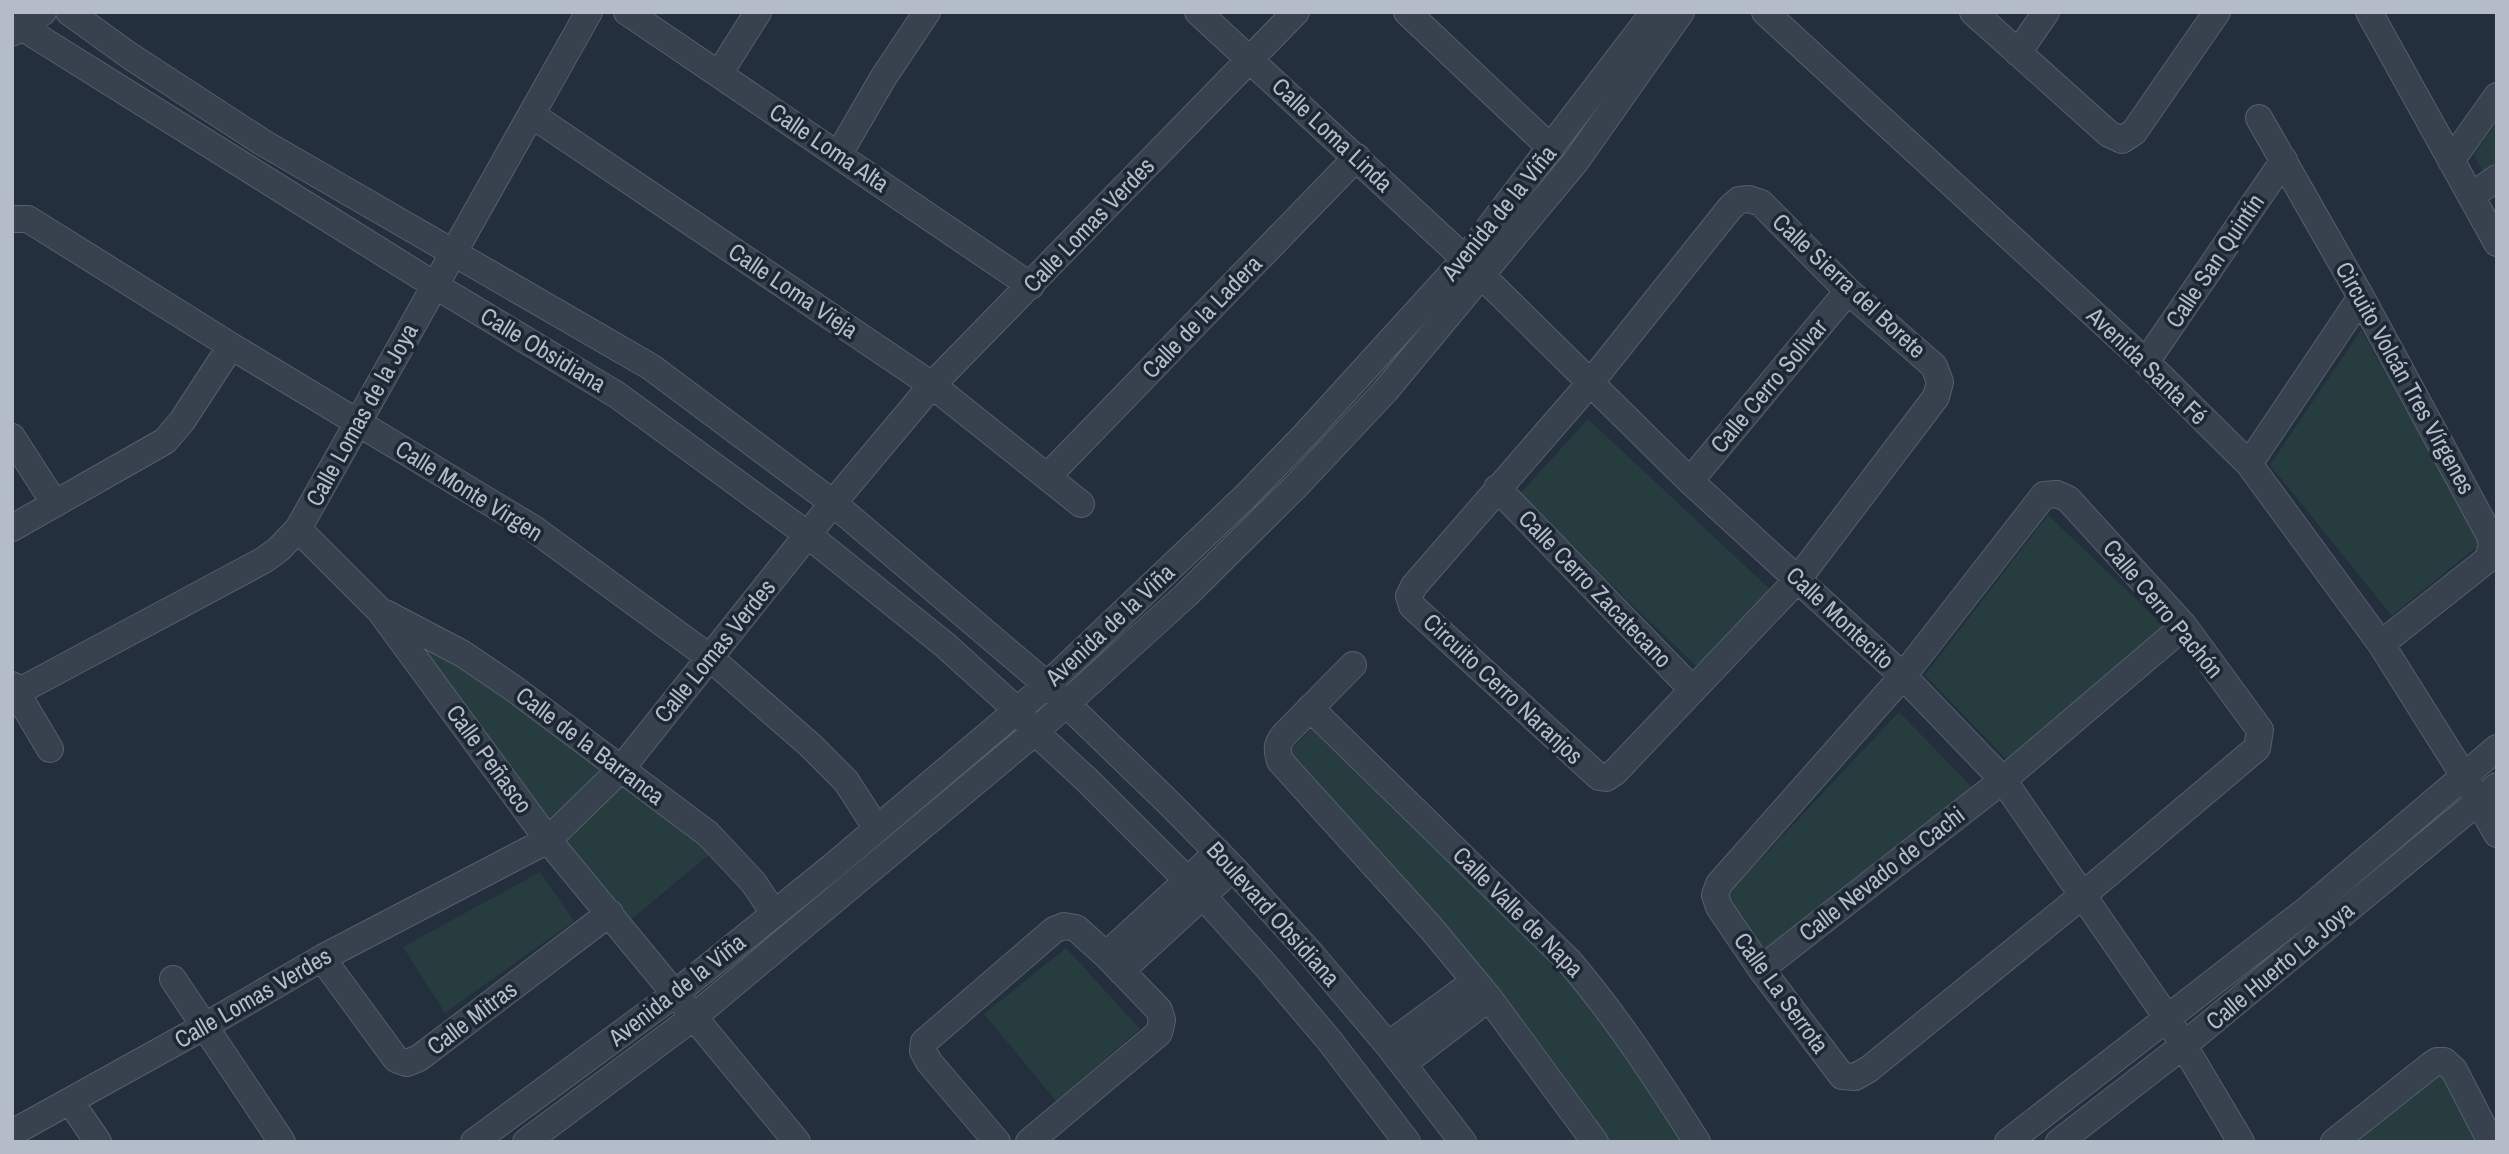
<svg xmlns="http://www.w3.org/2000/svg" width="2509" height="1154" font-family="'Archivo Narrow',sans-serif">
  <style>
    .green { fill: #263c3f }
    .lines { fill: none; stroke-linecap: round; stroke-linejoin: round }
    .minor-casing { stroke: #565f6c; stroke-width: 28 }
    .minor { stroke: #38414e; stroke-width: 26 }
    .labels { text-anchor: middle; stroke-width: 7; stroke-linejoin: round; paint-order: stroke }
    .street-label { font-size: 24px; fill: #b4bcc9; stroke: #1d2633 }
  </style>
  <rect width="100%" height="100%" fill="#242f3e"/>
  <path class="green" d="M 2497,122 L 2497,163 L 2483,172 L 2474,155 Z
    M 2361,330 L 2481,543 L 2392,616 L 2270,465 Z
    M 1588,419 L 1774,593 L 1700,670 L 1519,495 Z
    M 2048,515 L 2167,629 L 2008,761 L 1925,675 Z
    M 398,624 L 612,769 L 549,831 Z
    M 1899,712 L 1974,789 L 1764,955 L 1725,897 Z
    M 1311,729 L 1578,987 L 1684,1142 L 1604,1142 L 1288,753 Z
    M 620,776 L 717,848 L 627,923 L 553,842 Z
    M 540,872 L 574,921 L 445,1013 L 403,947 Z
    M 1066,948 L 1140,1029 L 1056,1101 L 984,1014 Z
    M 2444,1065 L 2482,1142 L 2345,1142 Z"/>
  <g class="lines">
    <defs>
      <path id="minor" d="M 69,12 L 130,56 L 262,142 L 651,367 L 833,503 L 1047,685 L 1168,802 L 1233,868 L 1312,955 L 1388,1045 L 1463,1142
        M 627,12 L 1031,286
        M 1198,12 L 1465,259 L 1690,481 L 1903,676 L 2003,780 L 2168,1019 L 2241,1142
        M 1407,12 L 1551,148
        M 1765,12 L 2146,362 L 2249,464 L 2381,644 L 2464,776 L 2497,834
        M 1973,12 L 2109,134 L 2122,140 L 2134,132 L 2217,12
        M 2369,12 L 2497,243
        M 12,21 L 436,286 L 617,395 L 808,535 L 945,645 L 1018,711 L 1035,732 L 1087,780 L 1203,896 L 1267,967 L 1329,1040 L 1407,1142
        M 12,33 L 43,12
        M 2018,53 L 2046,12
        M 719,74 L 758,12
        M 532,115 L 932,385 L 1081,504
        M 2259,118 L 2361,297 L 2489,534 L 2492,544 L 2488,559 L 2381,644
        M 839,154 L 883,78 L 927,12
        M 2451,161 L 2497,96
        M 2471,196 L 2497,178
        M 1749,199 L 1761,203 L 1848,291 L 1934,366 L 1940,382 L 1936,397 L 1798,579 L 1615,772 L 1606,778 L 1599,777 L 1412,606 L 1409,596 L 1414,586 L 1591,382 L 1730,208 L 1739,200 Z
        M 12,219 L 28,219 L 231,346 L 534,529 L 709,657 L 810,745 L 846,781 L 877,829
        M 2146,362 L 2284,160
        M 12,437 L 55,504
        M 2249,464 L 2361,297
        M 1047,477 L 1357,157
        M 1690,481 L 1848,291
        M 1497,488 L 1693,690
        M 2057,494 L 2068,499 L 2184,626 L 2260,730 L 2257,748 L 2083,895 L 1869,1069 L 1855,1077 L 1842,1076 L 1761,969 L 1719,907 L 1715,895 L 1719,884 L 1903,676 L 2044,495 Z
        M 12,528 L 165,441 L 182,421 L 231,346
        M 298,529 L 380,611 L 548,840 L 797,1142
        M 385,613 L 463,654 L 513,688 L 708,834 L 753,882 L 774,913
        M 1353,665 L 1285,734 C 1277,743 1276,749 1280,761 L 1431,928 L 1489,998 L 1595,1142
        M 12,685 L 50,749
        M 12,695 L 264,560 L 279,549 L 298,529 L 589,12
        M 1310,708 L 1568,960 C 1617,1017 1657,1079 1697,1142
        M 1106,955 L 1218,852
        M 322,958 L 396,1059 L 407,1063 L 419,1058 L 610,913
        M 1761,969 L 2003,780 L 2184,626
        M 1121,971 L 1233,868
        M 173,979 L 282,1142
        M 1388,1045 L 1475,981
        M 1403,1064 L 1489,998
        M 70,1101 L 98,1142
        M 12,1133 L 205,1026 L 322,958 L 548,840 L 621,769 L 833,503 L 932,385 L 1296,12
        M 474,1142 L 676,993 L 832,867 L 1047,685 L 1246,496 L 1305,435 L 1465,259 L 1654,12
        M 526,1142 L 695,1016 L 1035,732 L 1186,595 L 1298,484 L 1386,390 L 1576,161 L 1681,12
        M 997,1142 L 929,1062 L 923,1051 L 924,1042 L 1054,930 L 1064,926 L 1076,928 L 1106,955 L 1159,1010 L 1162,1020 L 1159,1033 L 1029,1142
        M 2008,1142 L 2309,908 L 2497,748
        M 2059,1142 L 2184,1045 L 2497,786
        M 2334,1142 L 2431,1065 L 2437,1061 L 2444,1061 L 2454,1070 L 2491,1142"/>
    </defs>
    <use href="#minor" class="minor-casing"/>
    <use href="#minor" class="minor"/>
  </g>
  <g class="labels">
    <g class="street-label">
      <text transform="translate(1332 135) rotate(43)" y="8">Calle Loma Linda</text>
      <text transform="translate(829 148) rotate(34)" y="8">Calle Loma Alta</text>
      <text transform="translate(1499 213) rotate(-51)" y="8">Avenida de la Viña</text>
      <text transform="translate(1089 225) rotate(-46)" y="8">Calle Lomas Verdes</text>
      <text transform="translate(2215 261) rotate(-56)" y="8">Calle San Quintín</text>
      <text transform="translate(1849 286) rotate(43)" y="8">Calle Sierra del Borete</text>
      <text transform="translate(793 291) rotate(34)" y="8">Calle Loma Vieja</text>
      <text transform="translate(1202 317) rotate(-46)" y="8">Calle de la Ladera</text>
      <text transform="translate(543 350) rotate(31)" y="8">Calle Obsidiana</text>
      <text transform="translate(2147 366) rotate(44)" y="8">Avenida Santa Fé</text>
      <text transform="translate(2405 378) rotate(61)" y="8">Circuito Volcán Tres Vírgenes</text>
      <text transform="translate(1769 386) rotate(-50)" y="8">Calle Cerro Solivar</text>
      <text transform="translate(362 415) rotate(-61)" y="8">Calle Lomas de la Joya</text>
      <text transform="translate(469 491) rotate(32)" y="8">Calle Monte Virgen</text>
      <text transform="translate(1595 589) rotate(46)" y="8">Calle Cerro Zacatecano</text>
      <text transform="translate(2163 609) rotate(50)" y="8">Calle Cerro Pachón</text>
      <text transform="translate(1840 618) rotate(43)" y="8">Calle Montecito</text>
      <text transform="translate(1110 625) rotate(-43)" y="8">Avenida de la Viña</text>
      <text transform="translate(715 651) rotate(-51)" y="8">Calle Lomas Verdes</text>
      <text transform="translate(1503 689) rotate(43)" y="8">Circuito Cerro Naranjos</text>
      <text transform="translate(590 746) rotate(37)" y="8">Calle de la Barranca</text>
      <text transform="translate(489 759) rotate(54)" y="8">Calle Peñasco</text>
      <text transform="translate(1882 874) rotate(-38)" y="8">Calle Nevado de Cachi</text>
      <text transform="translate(1518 912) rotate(45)" y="8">Calle Valle de Napa</text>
      <text transform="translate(1273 914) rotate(48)" y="8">Boulevard Obsidiana</text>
      <text transform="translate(2280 966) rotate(-40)" y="8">Calle Huerto La Joya</text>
      <text transform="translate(677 990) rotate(-38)" y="8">Avenida de la Viña</text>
      <text transform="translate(1781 993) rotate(54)" y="8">Calle La Serrota</text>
      <text transform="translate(253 998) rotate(-30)" y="8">Calle Lomas Verdes</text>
      <text transform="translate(472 1018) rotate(-37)" y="8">Calle Mitras</text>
    </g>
  </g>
  <rect width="2509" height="1154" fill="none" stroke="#b4bcc9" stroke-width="28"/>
</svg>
